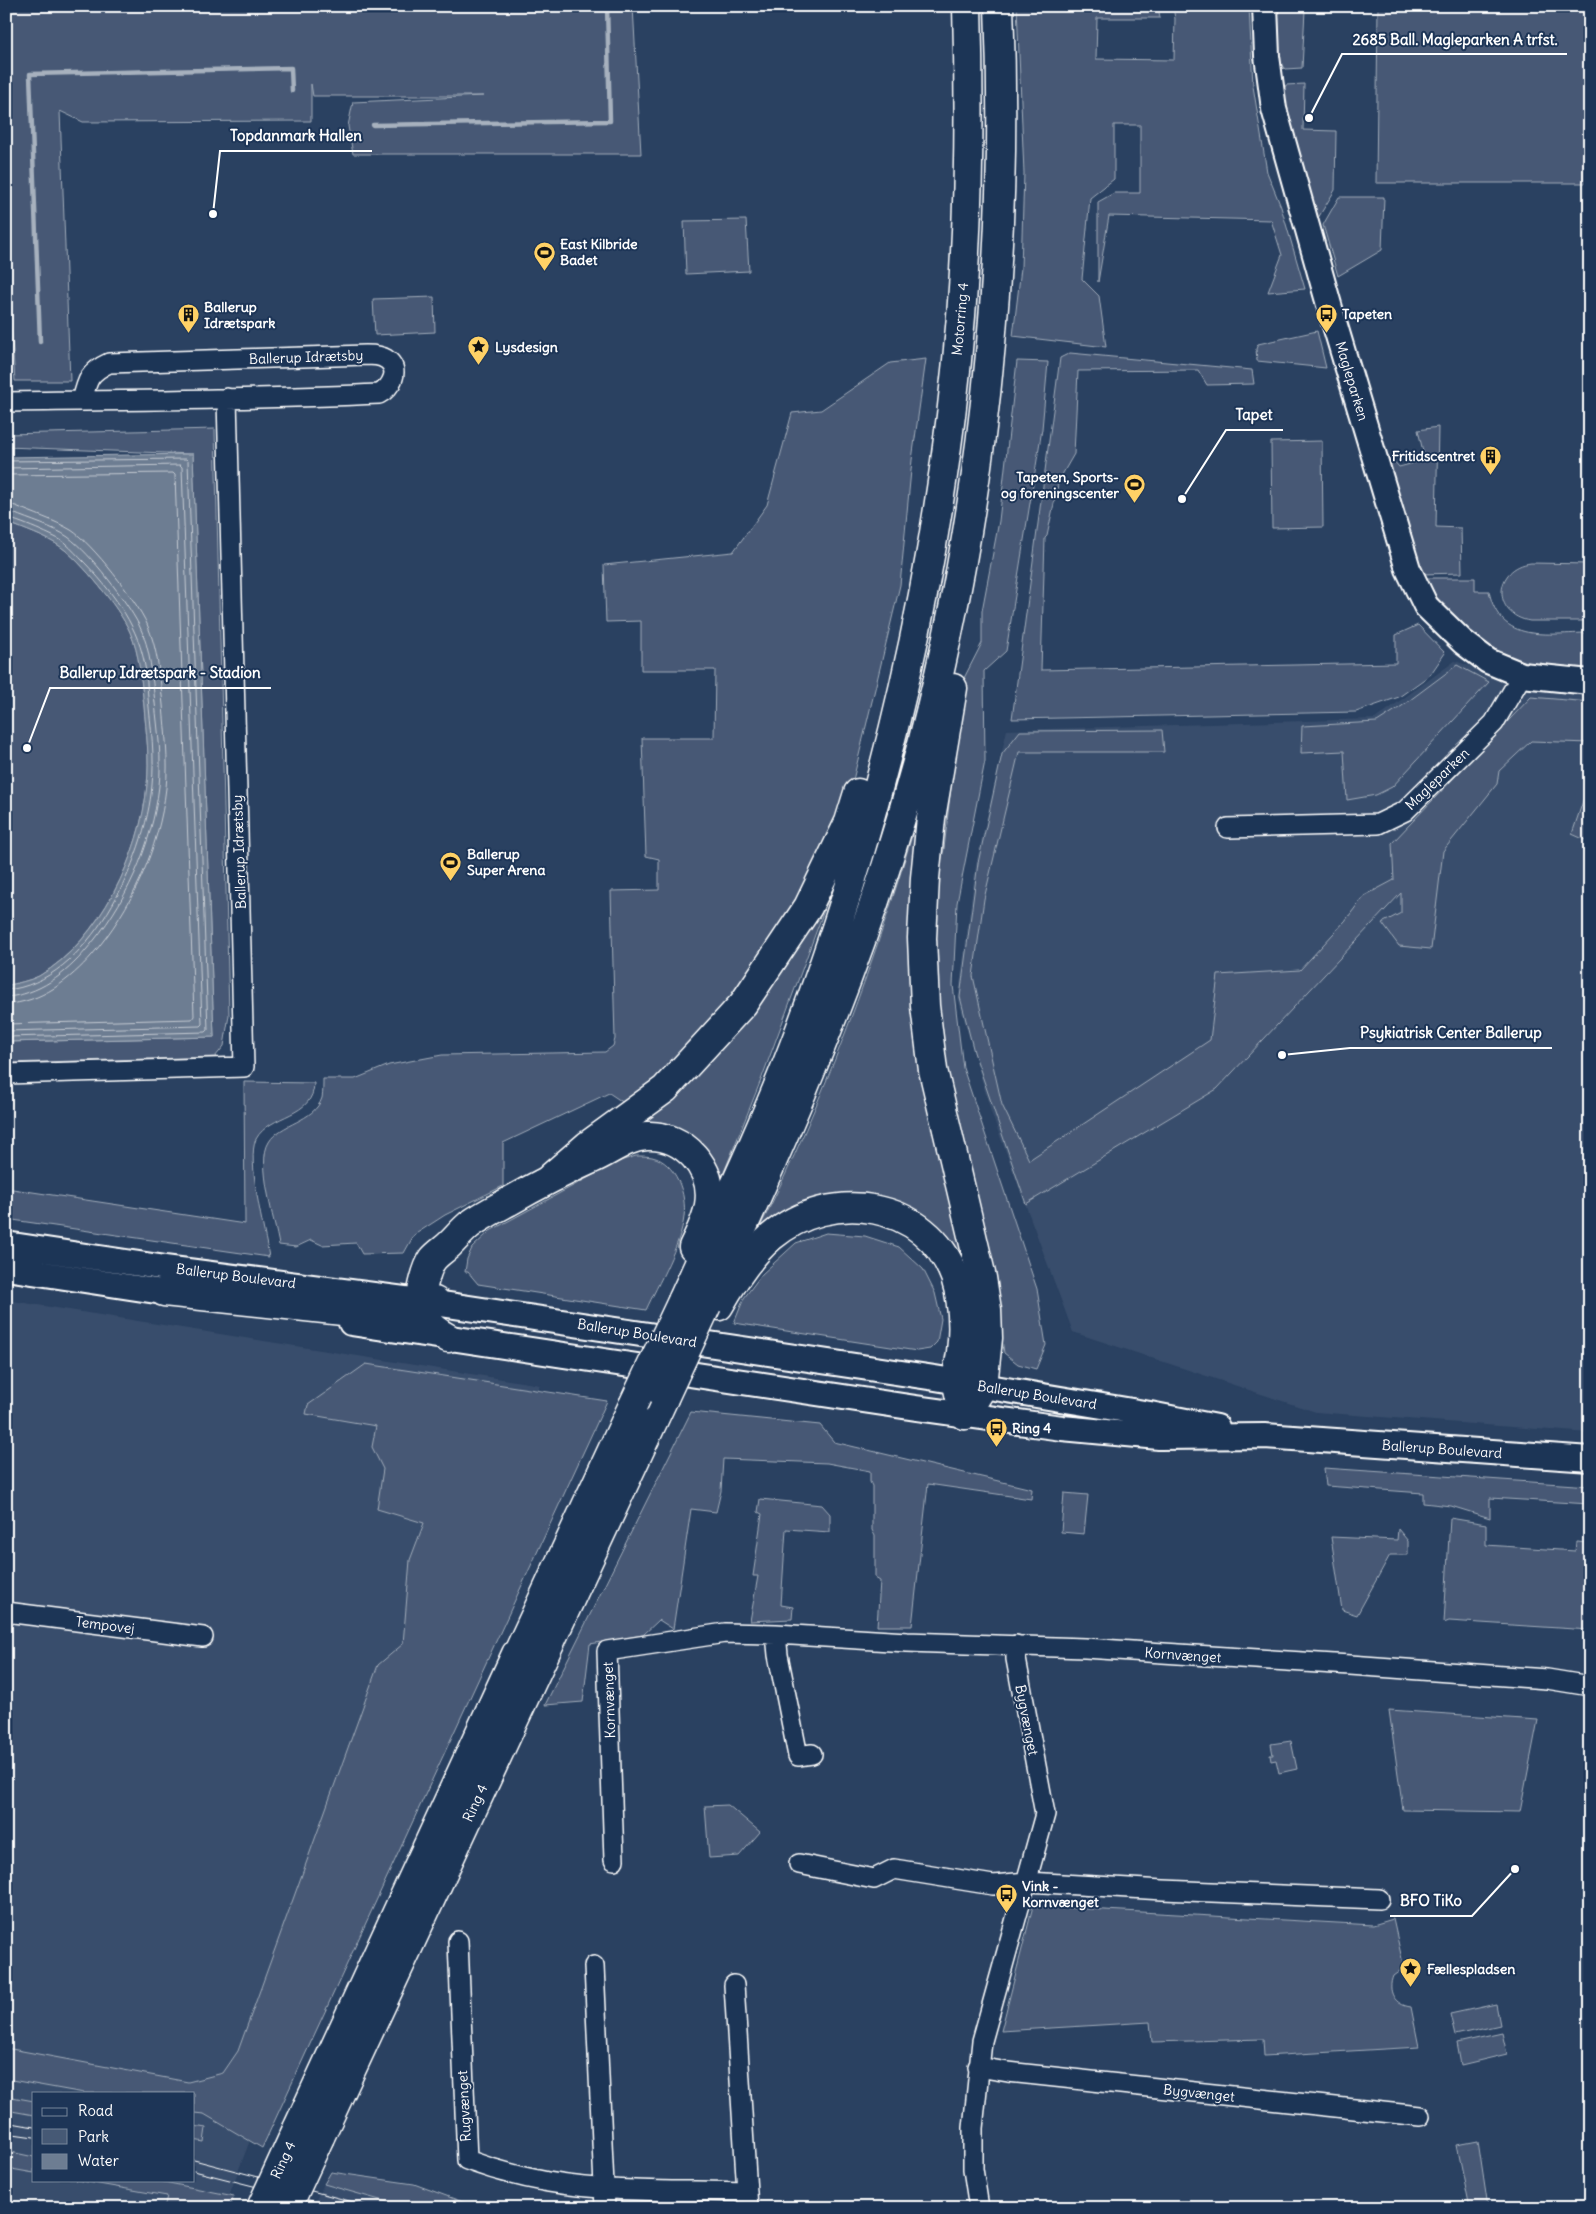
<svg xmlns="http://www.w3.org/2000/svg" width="1596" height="2214" font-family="Delius,sans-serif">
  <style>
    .built { fill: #394e6c; fill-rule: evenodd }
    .green { fill: #465975; stroke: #a2acba }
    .water { fill: #6d7d92; stroke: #a7b1be }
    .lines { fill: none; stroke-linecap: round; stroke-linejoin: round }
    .shore { stroke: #c5cbd3; stroke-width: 1 }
    .stream { stroke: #a7b1be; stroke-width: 4.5 }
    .minor-casing { stroke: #fff; stroke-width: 22 }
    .tertiary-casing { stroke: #fff; stroke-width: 28 }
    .primary-casing { stroke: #fff; stroke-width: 31 }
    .motorway-casing { stroke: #fff; stroke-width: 31 }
    .minor { stroke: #1d3557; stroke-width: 19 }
    .tertiary { stroke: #1d3557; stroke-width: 24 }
    .primary { stroke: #1d3557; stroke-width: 28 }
    .motorway { stroke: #1d3557; stroke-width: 28 }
    .tram { stroke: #fff; stroke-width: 1 }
    .primary-bridge-casing { stroke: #fff; stroke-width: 31; stroke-linecap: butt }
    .motorway-bridge-casing { stroke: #fff; stroke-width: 31; stroke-linecap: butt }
    .primary-bridge { stroke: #1d3557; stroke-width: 28 }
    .motorway-bridge { stroke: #1d3557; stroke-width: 28 }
    .labels { text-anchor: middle; stroke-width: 4; stroke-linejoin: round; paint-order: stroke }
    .poi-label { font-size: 14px; font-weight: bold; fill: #fff; stroke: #1d3557; text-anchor: start }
    .street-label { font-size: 14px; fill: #fff; stroke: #1d3557 }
    .leader { fill: none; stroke: #fff; stroke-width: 2 }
    .callout-dot { fill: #fff; stroke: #1d3557; stroke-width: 2 }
    .callout-label { font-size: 15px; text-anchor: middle; font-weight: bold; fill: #fff; stroke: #1d3557; stroke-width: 4; stroke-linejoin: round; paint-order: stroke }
  </style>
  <rect width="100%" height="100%" fill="#2a4161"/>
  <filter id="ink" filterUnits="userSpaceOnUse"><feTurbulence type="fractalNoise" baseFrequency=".02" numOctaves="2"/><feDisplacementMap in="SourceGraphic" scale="10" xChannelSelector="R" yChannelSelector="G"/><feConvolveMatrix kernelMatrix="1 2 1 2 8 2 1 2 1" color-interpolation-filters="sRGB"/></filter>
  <g filter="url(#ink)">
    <path class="built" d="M 1455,661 L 1542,691 L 1590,695 L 1590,1433 L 1316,1412 L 1073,1332 L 991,1112 L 958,999 L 976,863 L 1007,730 L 1375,719 Z
      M 6,1300 L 540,1385 L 224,2208 L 6,2208 ZM 34,2093 L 194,2093 L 194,2180 L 34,2180 Z
      M 324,2184 L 408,2208 L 312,2208 Z"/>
    <path class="green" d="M 6,6 L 633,6 L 641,154 L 353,154 L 348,126 L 353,102 L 483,96 L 313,96 L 311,84 L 311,121 L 83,122 L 60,111 L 70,381 L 15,381 L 6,254 Z
      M 1017,6 L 1158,6 L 1160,18 L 1097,18 L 1096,59 L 1174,60 L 1175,19 L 1173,6 L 1249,6 L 1253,86 L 1267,172 L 1281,207 L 1305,289 L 1268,292 L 1282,255 L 1271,220 L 1109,216 L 1098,282 L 1098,202 L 1114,193 L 1140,193 L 1140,125 L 1114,125 L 1114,179 L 1090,198 L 1082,279 L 1099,296 L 1106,347 L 1013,336 L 1021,268 L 1024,173 Z
      M 1276,6 L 1338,6 L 1338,9 L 1305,10 L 1302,68 L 1285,69 L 1278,61 Z
      M 1378,6 L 1590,8 L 1590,183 L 1376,183 Z
      M 1304,84 L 1303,130 L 1336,131 L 1335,190 L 1315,223 L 1291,132 L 1284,89 L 1286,85 Z
      M 1339,197 L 1384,197 L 1382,250 L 1338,276 L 1323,225 Z
      M 746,220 L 749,271 L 686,274 L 684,221 Z
      M 434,297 L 435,332 L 375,335 L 373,299 Z
      M 1317,331 L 1326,368 L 1257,361 L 1256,349 L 1258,344 Z
      M 1070,353 L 1252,370 L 1254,384 L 1207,385 L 1198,370 L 1078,371 L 1074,454 L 1059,480 L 1047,536 L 1045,538 L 1041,670 L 1396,663 L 1396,635 L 1418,625 L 1445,653 L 1430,675 L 1399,697 L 1356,712 L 1012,719 L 1060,358 Z
      M 926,359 L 912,460 L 900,585 L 848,801 L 771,948 L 737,998 L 630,1107 L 609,1093 L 503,1143 L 503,1186 L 445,1215 L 414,1235 L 404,1253 L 362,1254 L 356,1243 L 322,1245 L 311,1240 L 296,1247 L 279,1245 C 275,1221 256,1162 269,1142 C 280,1123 314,1122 322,1098 C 323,1093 323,1085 323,1079 L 355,1079 L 389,1065 L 442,1055 L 605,1052 L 613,1046 L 615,1039 L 611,891 L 659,890 L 659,859 L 646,856 L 642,738 L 714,738 L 715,670 L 641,670 L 641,621 L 606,622 L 604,565 L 733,552 L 767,505 L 792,413 L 821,410 L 890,363 Z
      M 1017,361 L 1048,362 L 1042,429 L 1006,651 L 984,671 L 985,761 L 957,903 L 953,985 L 963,1068 L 1037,1289 L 1046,1345 L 1036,1369 L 1018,1364 L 1004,1353 L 993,1277 L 945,1093 L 928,916 L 944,849 L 963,680 L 982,643 L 982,611 L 999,521 Z
      M 1438,427 L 1436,527 L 1461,528 L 1462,573 L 1421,574 L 1388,462 L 1393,460 L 1399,467 L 1425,460 L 1418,430 Z
      M 215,429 L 229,1015 L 224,1046 L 215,1057 L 6,1063 L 6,1042 L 214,1037 L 193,454 L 6,447 L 6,434 Z
      M 1322,441 L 1323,527 L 1272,528 L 1271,442 Z
      M 6,522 C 23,529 47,537 61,547 C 81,561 120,609 130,632 C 140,655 141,680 144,706 C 146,732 150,758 147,785 C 141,853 100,940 39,976 C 29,981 17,983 6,986 Z
      M 1531,563 L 1590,564 L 1590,621 L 1530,621 C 1491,615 1494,567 1531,563 Z
      M 1425,578 L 1475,578 L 1475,591 L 1489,591 C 1500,645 1547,633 1590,633 L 1590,672 C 1530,666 1483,657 1444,607 C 1437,598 1431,588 1425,578 Z
      M 1457,665 L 1489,682 L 1392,787 L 1376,795 L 1347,800 L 1344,751 L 1301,753 L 1302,726 L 1377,722 L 1402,706 Z
      M 1531,697 L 1590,702 L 1590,743 L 1531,741 L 1499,771 L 1497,784 L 1443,851 L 1431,949 L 1399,946 L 1382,923 L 1401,913 L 1401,893 L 1217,1089 L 1026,1204 L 974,1052 L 960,997 L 978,863 L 1002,754 L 1020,731 L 1162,730 L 1164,752 L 1019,752 L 984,899 L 973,976 L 1002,1105 L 1029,1160 L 1210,1040 L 1218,975 L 1300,970 L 1345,921 L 1364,896 L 1394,880 L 1392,843 Z
      M 1590,780 L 1590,842 L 1572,834 Z
      M 917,819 L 923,822 L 915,902 L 972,1302 L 884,1203 L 769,1233 L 759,1229 C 825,1098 876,959 917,819 Z
      M 825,887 L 832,889 L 761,1080 L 720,1182 L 708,1164 L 625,1131 Z
      M 244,1082 L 314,1083 C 314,1118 270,1113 256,1139 C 246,1160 265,1232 269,1257 L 6,1219 L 6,1188 L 245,1224 Z
      M 636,1156 C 641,1156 647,1156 652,1157 C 676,1162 687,1195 684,1217 C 681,1244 658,1284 646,1310 L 478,1284 L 468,1272 L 465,1272 L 467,1259 L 472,1248 L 490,1231 L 617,1162 Z
      M 826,1233 L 865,1236 L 899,1247 L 923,1269 L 935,1293 L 941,1319 L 937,1342 L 930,1349 L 917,1351 L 734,1323 L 744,1298 L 762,1274 L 796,1243 Z
      M 366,1364 L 607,1401 L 262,2148 L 204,2114 L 194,2113 L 194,2093 L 84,2093 L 6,2079 L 6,2048 L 188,2082 L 223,2073 L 238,2051 L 378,1665 L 403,1644 L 410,1560 L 424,1523 L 377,1509 L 383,1469 L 372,1447 L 376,1426 L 306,1414 L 308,1405 Z
      M 691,1412 L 820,1425 L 834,1442 L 1032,1489 L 1031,1499 L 928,1484 L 912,1626 L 877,1626 L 880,1581 L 875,1578 L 875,1536 L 872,1530 L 872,1486 L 870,1482 L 870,1471 L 827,1463 L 723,1459 L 721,1491 L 716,1512 L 691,1509 L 673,1629 L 659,1620 L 643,1635 L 590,1644 L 583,1702 L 545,1705 Z
      M 1324,1468 L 1590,1486 L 1590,1504 L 1490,1498 L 1490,1518 L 1451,1506 L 1423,1503 L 1423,1493 L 1326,1486 Z
      M 1064,1493 L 1088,1495 L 1084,1534 L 1061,1532 Z
      M 760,1499 L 822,1505 L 830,1514 L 830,1532 L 786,1529 L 781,1605 L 793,1607 L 792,1619 L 750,1621 L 758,1576 L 753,1576 L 762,1514 L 758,1512 Z
      M 1450,1518 L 1486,1524 L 1486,1545 L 1575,1551 L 1576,1542 L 1590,1543 L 1590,1630 L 1449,1621 L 1444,1623 Z
      M 1398,1529 L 1408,1541 L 1408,1555 L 1390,1555 L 1357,1615 L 1342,1610 L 1331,1537 L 1397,1540 Z
      M 1389,1710 L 1538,1720 L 1520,1812 L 1403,1810 Z
      M 1291,1741 L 1297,1769 L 1279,1773 L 1276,1760 L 1271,1761 L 1270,1755 L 1273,1755 L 1271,1744 Z
      M 728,1805 L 760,1832 L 739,1856 L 709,1858 L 705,1806 Z
      M 1033,1906 L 1373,1925 L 1393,1919 L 1404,1968 L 1393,1976 C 1387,1991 1394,2005 1411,2007 L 1419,2047 L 1264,2056 L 1263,2039 L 1152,2042 L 1150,2022 L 1001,2031 Z
      M 1496,2004 L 1500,2025 L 1455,2035 L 1450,2014 Z
      M 1502,2033 L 1507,2054 L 1461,2065 L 1457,2043 Z
      M 6,2096 L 34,2101 L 34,2115 L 6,2110 Z
      M 194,2126 L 206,2128 L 204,2142 L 194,2140 Z
      M 1478,2141 L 1488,2208 L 1470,2208 L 1457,2145 Z
      M 6,2151 L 34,2157 L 34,2173 L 6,2168 Z
      M 331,2172 L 414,2184 L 479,2208 L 408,2208 L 324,2184 Z
      M 76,2180 L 154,2180 L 234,2196 L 229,2208 L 164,2208 L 167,2196 Z"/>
    <path class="water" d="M 193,454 L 214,1037 L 6,1042 L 6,986 C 17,983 29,981 39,976 C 100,941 141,853 147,785 C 150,758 146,732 144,706 C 141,680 140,655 130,632 C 120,609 81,561 61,547 C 47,537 23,529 6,522 L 6,457 Z"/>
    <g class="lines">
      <path class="shore" d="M 6,461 L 186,459 L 188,461 L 208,1030 L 206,1032 L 6,1037
        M 6,468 L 180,465 L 182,467 L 202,1024 L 200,1026 L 6,1031
        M 6,475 L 173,473 L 175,475 L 194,1016 L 192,1019 L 6,1024
        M 6,504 L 16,506 C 34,514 54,520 71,530 C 92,543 137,601 147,624 C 158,650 160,677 163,705 C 165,732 169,760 166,788 C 159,849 132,908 92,955 C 71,979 41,1003 6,1004
        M 6,511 L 13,513 C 29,520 54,527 68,537 C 91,554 126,600 139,625 C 151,649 152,677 155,703 C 158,731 162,759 159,786 C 152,847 125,905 86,950 C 66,974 38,995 6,997
        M 6,518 C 15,519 58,537 65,543 C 72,549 78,556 84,562 C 110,589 136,622 144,661 C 147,673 147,686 148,698 C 151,727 155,756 152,785 C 146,858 89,983 6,990"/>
      <path class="stream" d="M 373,125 L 610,121 L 607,6
        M 40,342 L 30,74 L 291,68 L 292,91"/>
      <defs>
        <path id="minor" d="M 6,402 C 130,400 255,400 379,394 C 391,388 402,369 386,359 C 380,355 372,355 366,355 L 109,363 C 89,372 87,380 82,401
          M 1228,828 L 1378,824 L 1405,811 L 1494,723 L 1522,675
          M 6,1074 L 244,1067 L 227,398
          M 6,1612 L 203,1637
          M 776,1634 L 778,1655 L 798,1756 L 812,1754
          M 614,1860 L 607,1651 L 725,1633 L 776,1634 L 907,1642 L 1085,1648 L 1350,1665 L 1547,1679 L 1590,1686
          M 799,1864 L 874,1879 L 894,1869 L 993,1885 L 1028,1882 L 1163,1890 L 1379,1899
          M 458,1941 L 467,2160 C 494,2170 521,2177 548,2182 C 611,2193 683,2190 747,2192
          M 594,1966 L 605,2208
          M 734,1985 L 748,2208
          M 978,2067 L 1008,2072 L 1420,2116
          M 979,2208 L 973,2169 L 973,2128 L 982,2041 L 1045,1814 L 1016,1659 L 1016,1645"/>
        <path id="tertiary" d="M 1265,6 L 1267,56 L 1274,109 L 1333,319 L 1408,569 L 1426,606 L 1463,642 L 1488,661 L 1522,675 L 1590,682
          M 6,1244 L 166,1268 L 435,1303 L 935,1378 L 1150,1414 L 1217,1427
          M 6,1268 L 182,1295
          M 351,1323 L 916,1408 L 1062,1428 L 1159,1437 L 1265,1436 L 1590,1459"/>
        <path id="primary" d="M 164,1292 L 380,1315 L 420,1311 L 430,1308 L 435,1301
          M 719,1306 C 733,1281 749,1256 771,1237 C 830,1187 927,1200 955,1277 C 963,1302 964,1326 961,1352 C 960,1362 956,1373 957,1382 C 958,1393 962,1405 965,1415
          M 448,1338 C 427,1326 417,1316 422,1291 C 424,1281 427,1267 433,1259 C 438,1253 445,1249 450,1244 C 457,1237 462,1231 469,1225 C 481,1216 495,1209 508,1202 C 536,1186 563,1172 592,1159 C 611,1151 626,1137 647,1136 C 684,1134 715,1169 709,1205 C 707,1220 699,1234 693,1247
          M 297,2129 L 516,1654
          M 320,2137 L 664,1398"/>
        <path id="motorway" d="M 953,688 L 931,818 L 925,878 L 922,938 L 925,1006 L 933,1070 L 982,1278 L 987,1310 L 988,1338 L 983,1386 L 965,1415
          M 551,1177 L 588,1145 L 665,1089 L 743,1004 L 808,907 L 849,822 L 858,793
          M 682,1301 C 720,1217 760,1134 793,1048 C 883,815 941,565 961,316 C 969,213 970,110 967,6
          M 707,1305 C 774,1162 838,1017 886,867 C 975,591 1011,295 999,6
          M 507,1676 L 633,1405"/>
      </defs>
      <use href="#minor" class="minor-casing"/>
      <use href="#tertiary" class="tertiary-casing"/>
      <use href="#primary" class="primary-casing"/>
      <use href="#motorway" class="motorway-casing"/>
      <use href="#minor" class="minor"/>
      <use href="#tertiary" class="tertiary"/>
      <use href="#primary" class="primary"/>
      <use href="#motorway" class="motorway"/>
      <path class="tram" d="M 6,2122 L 34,2127
        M 6,2133 L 34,2137
        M 194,2160 L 376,2208
        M 194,2171 L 340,2208"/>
      <defs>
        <path id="primary-bridge" d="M 261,2208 L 297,2129
          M 287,2208 L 320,2137"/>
        <path id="motorway-bridge" d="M 664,1398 L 707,1305
          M 633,1405 L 682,1301"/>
      </defs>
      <use href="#primary-bridge" class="primary-bridge-casing"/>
      <use href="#motorway-bridge" class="motorway-bridge-casing"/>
      <use href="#primary-bridge" class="primary-bridge"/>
      <use href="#motorway-bridge" class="motorway-bridge"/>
    </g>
  </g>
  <defs>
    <symbol id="stadium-pin" viewBox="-11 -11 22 30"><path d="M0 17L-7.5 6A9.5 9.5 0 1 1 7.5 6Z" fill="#ffd166" stroke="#1d3557"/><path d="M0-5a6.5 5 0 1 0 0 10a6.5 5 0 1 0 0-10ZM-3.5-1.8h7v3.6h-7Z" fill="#111"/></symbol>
    <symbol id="bus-pin" viewBox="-11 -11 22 30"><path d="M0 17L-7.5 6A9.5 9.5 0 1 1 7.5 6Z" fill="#ffd166" stroke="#1d3557"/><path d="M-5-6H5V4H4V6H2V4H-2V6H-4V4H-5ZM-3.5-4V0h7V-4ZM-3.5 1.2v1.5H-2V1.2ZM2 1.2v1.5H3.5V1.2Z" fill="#111"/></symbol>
    <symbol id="building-pin" viewBox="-11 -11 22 30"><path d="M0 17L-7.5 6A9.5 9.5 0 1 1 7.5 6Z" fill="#ffd166" stroke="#1d3557"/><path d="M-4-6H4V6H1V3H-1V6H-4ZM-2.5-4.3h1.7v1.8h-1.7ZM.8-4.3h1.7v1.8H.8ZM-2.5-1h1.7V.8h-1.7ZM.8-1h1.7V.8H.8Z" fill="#111"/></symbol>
    <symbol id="sight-pin" viewBox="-11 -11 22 30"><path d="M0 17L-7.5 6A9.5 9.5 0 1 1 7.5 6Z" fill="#ffd166" stroke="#1d3557"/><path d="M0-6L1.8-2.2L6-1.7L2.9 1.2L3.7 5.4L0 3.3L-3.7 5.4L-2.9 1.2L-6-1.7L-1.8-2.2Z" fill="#111"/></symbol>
  </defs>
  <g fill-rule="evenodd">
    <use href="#stadium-pin" x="532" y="240" width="25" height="34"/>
    <use href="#bus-pin" x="1314" y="302" width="25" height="34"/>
    <use href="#building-pin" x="176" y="302" width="25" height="34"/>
    <use href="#sight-pin" x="466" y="334" width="25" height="34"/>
    <use href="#building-pin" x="1478" y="444" width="25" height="34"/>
    <use href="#stadium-pin" x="1122" y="472" width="25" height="34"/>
    <use href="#stadium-pin" x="438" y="850" width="25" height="34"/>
    <use href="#bus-pin" x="984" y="1416" width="25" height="34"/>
    <use href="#bus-pin" x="994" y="1882" width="25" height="34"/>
    <use href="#sight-pin" x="1398" y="1956" width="25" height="34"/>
  </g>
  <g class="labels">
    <g class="poi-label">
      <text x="560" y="249">East Kilbride<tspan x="560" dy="16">Badet</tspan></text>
      <text x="204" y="312">Ballerup<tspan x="204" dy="16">Idrætspark</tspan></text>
      <text x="1342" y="319">Tapeten</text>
      <text x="495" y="352">Lysdesign</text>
      <text x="1475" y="461" text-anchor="end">Fritidscentret</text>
      <text x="1119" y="482" text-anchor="end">Tapeten, Sports-<tspan x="1119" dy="16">og foreningscenter</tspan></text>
      <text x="467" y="859">Ballerup<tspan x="467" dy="16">Super Arena</tspan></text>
      <text x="1012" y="1433">Ring 4</text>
      <text x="1022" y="1891">Vink -<tspan x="1022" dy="16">Kornvænget</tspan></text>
      <text x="1427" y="1974">Fællespladsen</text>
    </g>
    <g class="street-label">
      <text transform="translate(960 319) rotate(-85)" y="5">Motorring 4</text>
      <text transform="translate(306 357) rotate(-2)" y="5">Ballerup Idrætsby</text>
      <text transform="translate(1352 381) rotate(73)" y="5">Magleparken</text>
      <text transform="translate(1437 779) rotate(-44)" y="5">Magleparken</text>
      <text transform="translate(239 852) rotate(-92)" y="5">Ballerup Idrætsby</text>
      <text transform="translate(236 1276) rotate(7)" y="5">Ballerup Boulevard</text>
      <text transform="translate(637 1333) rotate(9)" y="5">Ballerup Boulevard</text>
      <text transform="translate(1037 1395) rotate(9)" y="5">Ballerup Boulevard</text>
      <text transform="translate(1442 1449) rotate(4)" y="5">Ballerup Boulevard</text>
      <text transform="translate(105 1625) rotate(7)" y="5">Tempovej</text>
      <text transform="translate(1183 1655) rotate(4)" y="5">Kornvænget</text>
      <text transform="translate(609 1700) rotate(-92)" y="5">Kornvænget</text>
      <text transform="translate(1027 1720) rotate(79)" y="5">Bygvænget</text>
      <text transform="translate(475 1803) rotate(-65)" y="5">Ring 4</text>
      <text transform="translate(1199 2093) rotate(6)" y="5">Bygvænget</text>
      <text transform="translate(464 2106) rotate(-93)" y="5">Rugvænget</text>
      <text transform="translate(283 2160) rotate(-65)" y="5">Ring 4</text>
    </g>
  </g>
  <path class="leader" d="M1309 118L1342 54H1567M213 214L220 151H372M1182 499L1226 430H1283M27 748L50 688H271M1282 1055L1350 1048H1552M1515 1869L1472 1916H1390"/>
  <g class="callout-dot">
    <circle cx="1309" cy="118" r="5"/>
    <circle cx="213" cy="214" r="5"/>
    <circle cx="1182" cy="499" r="5"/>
    <circle cx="27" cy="748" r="5"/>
    <circle cx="1282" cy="1055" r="5"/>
    <circle cx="1515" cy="1869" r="5"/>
  </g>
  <g class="callout-label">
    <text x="1455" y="45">2685 Ball. Magleparken A trfst.</text>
    <text x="296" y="141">Topdanmark Hallen</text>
    <text x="1254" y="420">Tapet</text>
    <text x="160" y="678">Ballerup Idrætspark - Stadion</text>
    <text x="1451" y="1038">Psykiatrisk Center Ballerup</text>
    <text x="1431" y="1906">BFO TiKo</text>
  </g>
  <rect width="1596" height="2214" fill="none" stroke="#1d3557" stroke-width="25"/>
  <rect x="12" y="12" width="1571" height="2189" fill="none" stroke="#fff" stroke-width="2" filter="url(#ink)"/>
  <rect x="32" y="2092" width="162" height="90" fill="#1d3557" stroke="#77869a"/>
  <rect x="42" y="2108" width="25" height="8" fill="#1d3557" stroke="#77869a"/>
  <text x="78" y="2116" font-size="15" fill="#ffffff">Road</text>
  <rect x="42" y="2129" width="25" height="15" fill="#465975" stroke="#77869a"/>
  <text x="78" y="2142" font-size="15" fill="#ffffff">Park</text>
  <rect x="42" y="2154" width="25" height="15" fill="#6d7d92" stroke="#77869a"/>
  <text x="78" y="2166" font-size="15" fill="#ffffff">Water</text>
</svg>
